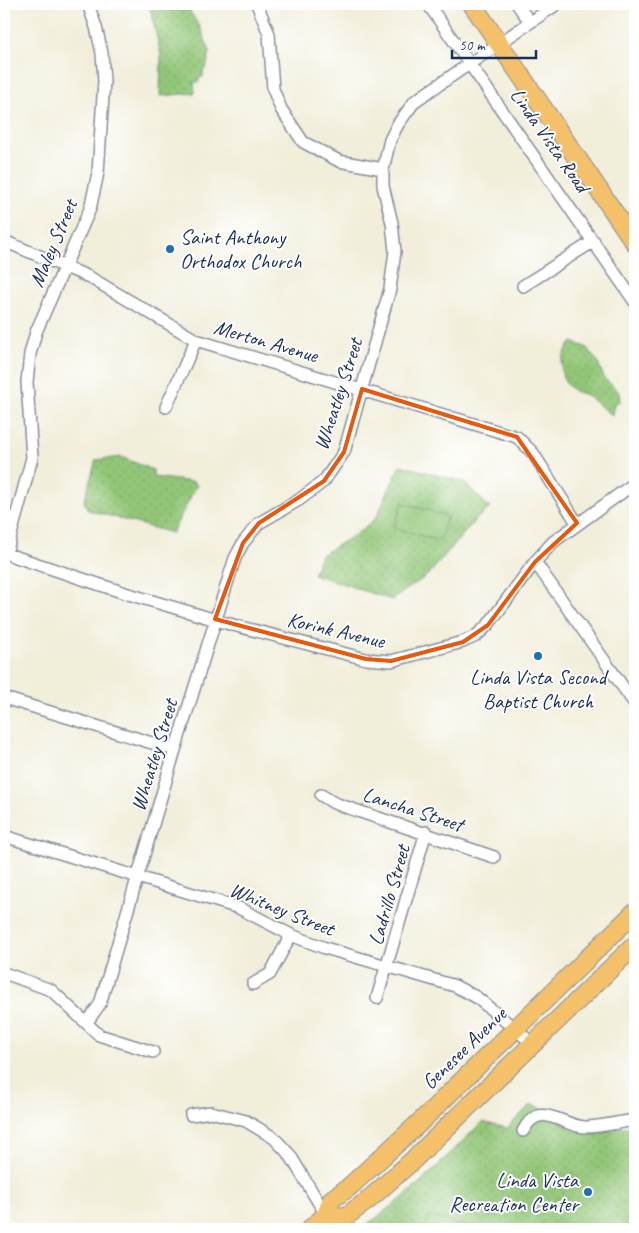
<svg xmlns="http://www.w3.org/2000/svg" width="639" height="1233" font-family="Caveat,sans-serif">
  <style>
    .park { fill: url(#park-dots); stroke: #567a6a }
    .pitch { fill: #92c677; stroke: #567a6a }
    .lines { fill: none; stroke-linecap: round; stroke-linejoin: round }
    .street-casing { stroke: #868e9c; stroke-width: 14 }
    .secondary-casing { stroke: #868e9c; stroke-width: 18 }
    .primary-casing { stroke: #868e9c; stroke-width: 20 }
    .street { stroke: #fff; stroke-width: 11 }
    .secondary { stroke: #fbe6c3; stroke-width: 15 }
    .primary { stroke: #f4c16a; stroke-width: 18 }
    .marked { fill: none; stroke: #e8590c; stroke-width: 4; stroke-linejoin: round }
    .poi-dot { fill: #1f6fb2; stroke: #fff; stroke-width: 2 }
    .labels { text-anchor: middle; stroke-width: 4; stroke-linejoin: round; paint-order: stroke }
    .street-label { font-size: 21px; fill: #1b2f5e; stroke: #fff }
    .poi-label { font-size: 21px; fill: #1b2f5e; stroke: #fff; text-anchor: start }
  </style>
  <defs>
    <pattern id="park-dots" width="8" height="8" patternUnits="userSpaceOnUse" patternTransform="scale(1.25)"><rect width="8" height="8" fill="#92c677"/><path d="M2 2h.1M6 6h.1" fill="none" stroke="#7daa69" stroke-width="1.8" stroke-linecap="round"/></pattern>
  </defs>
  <rect width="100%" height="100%" fill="#fff"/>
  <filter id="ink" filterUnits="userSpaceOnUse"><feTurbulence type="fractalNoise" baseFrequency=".02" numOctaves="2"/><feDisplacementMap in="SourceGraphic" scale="10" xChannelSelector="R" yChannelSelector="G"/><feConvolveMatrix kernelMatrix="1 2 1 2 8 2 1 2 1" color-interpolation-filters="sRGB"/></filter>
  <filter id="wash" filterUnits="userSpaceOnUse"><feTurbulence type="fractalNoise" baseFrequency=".0096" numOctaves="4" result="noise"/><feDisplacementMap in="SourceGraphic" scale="20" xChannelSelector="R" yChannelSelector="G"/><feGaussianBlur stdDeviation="1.12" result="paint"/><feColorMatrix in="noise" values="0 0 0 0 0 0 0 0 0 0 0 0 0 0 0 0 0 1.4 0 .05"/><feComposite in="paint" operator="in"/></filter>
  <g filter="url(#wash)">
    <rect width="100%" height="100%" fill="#f1eeda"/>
    <path class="park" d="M 149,4 L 185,4 L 200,27 L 210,52 L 206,68 L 203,70 L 203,77 L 199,78 L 199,82 L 194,82 L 195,93 L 160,96 L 161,55 Z
      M 572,342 L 586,347 L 598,362 L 604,378 L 619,392 L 620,401 L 614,404 L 612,415 C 603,409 595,401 586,395 C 583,393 578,393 575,391 C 556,380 559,356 572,342 Z
      M 121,457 L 153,470 L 153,477 L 194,482 L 197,485 L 172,533 L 88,510 L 84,501 L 96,460 Z
      M 400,465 L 464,482 L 490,508 L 477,518 L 429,574 L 392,600 L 313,574 L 321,555 L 356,534 L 376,518 Z
      M 530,1105 L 592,1120 L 608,1128 L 635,1126 L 635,1229 L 359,1229 C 406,1201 443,1160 482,1122 L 507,1128 Z"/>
    <path class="pitch" d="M 402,503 L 447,516 L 440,541 L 394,528 Z
      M 429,1216 L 467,1227 L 467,1229 L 425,1229 Z"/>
  </g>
  <g filter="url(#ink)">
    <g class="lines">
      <defs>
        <path id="street" d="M 257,4 L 269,34 L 273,89 L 281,109 L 303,142 L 339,161 L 383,169
          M 428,4 L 635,302
          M 517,4 L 530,22
          M 4,241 L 89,277 L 196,340 L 517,437 L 533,453 L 577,523
          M 523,286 L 594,241
          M 166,407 L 196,340
          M 4,553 L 125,593 L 233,625 L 366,659 L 391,661 L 463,642 L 476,636 L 488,625 L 535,562 L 553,542 L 635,483
          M 6,553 L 32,458 L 27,382 L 30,354 L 36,332 L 90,209 L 98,173 L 104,81 L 102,53 L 96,27 L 88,4
          M 535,562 L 635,704
          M 4,698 L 175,750
          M 321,795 L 334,803 L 494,857
          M 4,836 L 239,908 L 291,935 L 325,948 L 455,986 L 476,997 L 532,1043
          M 4,973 L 51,990 L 99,1035 L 153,1052
          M 253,984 L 270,974 L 291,935
          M 377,998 L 426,832
          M 87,1022 L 100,1004 L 175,750 L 235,558 L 243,543 L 259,523 L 299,500 L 324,481 L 344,452 L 390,289 L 395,251 L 392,223 L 383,186 L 383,169 L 390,140 L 398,124 L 415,101 L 557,4
          M 191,1115 L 211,1112 L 246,1121 L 274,1138 L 290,1155 L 326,1215
          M 523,1131 C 540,1099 561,1126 585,1127 C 601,1127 619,1122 635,1120"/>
        <path id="secondary" d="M 326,1215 L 335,1229"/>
        <path id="primary" d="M 472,4 L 635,243
          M 326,1215 L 345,1217 L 367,1201 L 411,1162 L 635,945
          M 310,1229 L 326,1215 L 332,1199 L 348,1188 L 417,1125 L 635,912"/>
      </defs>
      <use href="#street" class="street-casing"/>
      <use href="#secondary" class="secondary-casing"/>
      <use href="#primary" class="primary-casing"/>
      <use href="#street" class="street"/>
      <use href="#secondary" class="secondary"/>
      <use href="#primary" class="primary"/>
    </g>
  </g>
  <path class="marked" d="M 362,389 L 517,437 L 577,523 L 535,562 L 488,625 L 463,642 L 391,661 L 366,659 L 215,619 L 243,543 L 259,523 L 324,481 L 344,452 Z"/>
  <g class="poi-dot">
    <circle cx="170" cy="249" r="5"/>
    <circle cx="538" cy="656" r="5"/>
    <circle cx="588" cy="1192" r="5"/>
  </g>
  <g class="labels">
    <g class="street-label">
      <text transform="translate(550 140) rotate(55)" y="7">Linda Vista Road</text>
      <text transform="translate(53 243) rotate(-67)" y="7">Maley Street</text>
      <text transform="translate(266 341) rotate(16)" y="7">Merton Avenue</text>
      <text transform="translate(338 394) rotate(-72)" y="7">Wheatley Street</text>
      <text transform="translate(336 630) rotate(13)" y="7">Korink Avenue</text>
      <text transform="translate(154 755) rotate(-73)" y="7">Wheatley Street</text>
      <text transform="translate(413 809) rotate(18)" y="7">Lancha Street</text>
      <text transform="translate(389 895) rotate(-74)" y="7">Ladrillo Street</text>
      <text transform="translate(282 909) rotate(22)" y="7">Whitney Street</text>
      <text transform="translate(464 1048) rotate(-44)" y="7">Genesee Avenue</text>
    </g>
    <g class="poi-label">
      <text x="180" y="244">Saint Anthony<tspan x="180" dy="24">Orthodox Church</tspan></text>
      <text x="538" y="684" text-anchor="middle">Linda Vista Second<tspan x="538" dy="24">Baptist Church</tspan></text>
      <text x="578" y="1187" text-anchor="end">Linda Vista<tspan x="578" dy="24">Recreation Center</tspan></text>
    </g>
  </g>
  <rect width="639" height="1233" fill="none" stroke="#fff" stroke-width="20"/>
  <path d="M452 50v8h84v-8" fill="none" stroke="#1b2f5e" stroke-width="2.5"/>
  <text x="459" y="50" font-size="15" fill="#1b2f5e" stroke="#ffffff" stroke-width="4" paint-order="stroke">50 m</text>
</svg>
